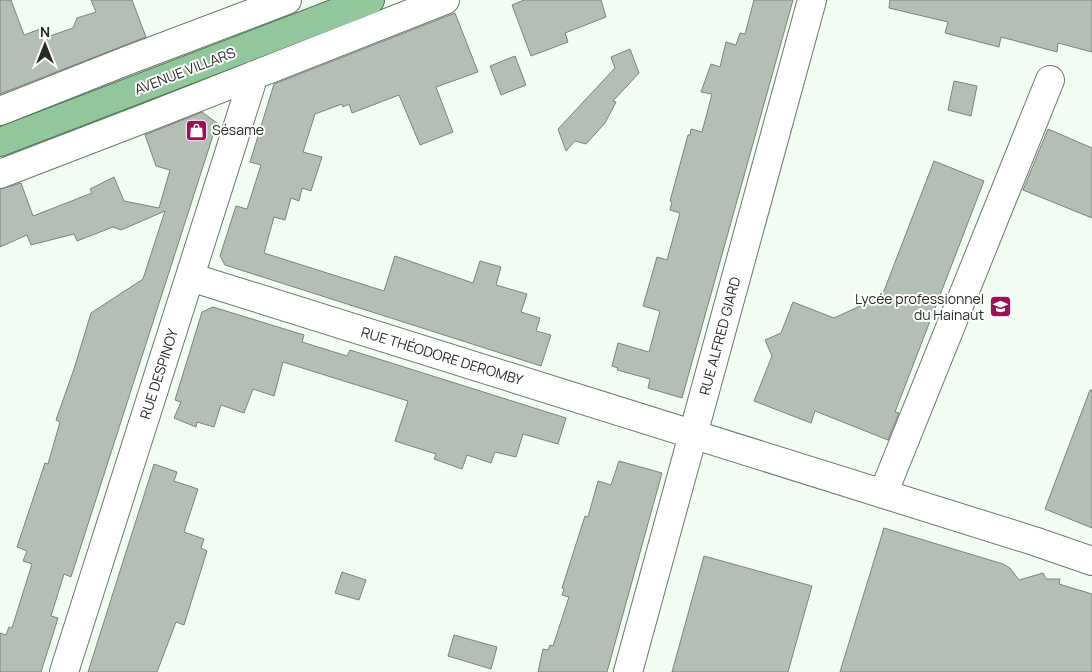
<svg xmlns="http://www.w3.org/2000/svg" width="1092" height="672" font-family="Manrope,sans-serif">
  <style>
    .building { fill: #b4beb5; stroke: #7b847c }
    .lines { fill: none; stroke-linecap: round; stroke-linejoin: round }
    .minor-casing { stroke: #6d766e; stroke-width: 30 }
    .major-casing { stroke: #3e7749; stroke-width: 30 }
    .minor { stroke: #fff; stroke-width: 28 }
    .major { stroke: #92c69d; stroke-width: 28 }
    .labels { text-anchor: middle; stroke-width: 4; stroke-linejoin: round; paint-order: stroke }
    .street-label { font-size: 14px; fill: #272a27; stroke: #fff }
    .poi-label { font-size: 14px; fill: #272a27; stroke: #fff; text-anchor: start }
  </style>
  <rect width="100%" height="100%" fill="#f2fcf3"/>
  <path class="building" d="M 0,0 L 11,0 L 24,35 L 43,28 L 47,37 L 73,28 L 77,18 L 96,12 L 91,0 L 132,0 L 146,37 L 0,94 Z
    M 524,0 L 601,0 L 606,17 L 565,33 L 568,42 L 531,56 L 512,5 Z
    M 754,0 L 793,0 L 682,398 L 648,388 L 650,379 L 617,370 L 618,368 L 612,366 L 618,343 L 649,352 L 660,311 L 643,306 L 657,257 L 667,260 L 680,213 L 670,210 L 672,202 L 670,201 L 688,135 L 690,135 L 691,129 L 702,132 L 712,94 L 701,92 L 711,64 L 720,67 L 726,42 L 736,45 L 740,33 L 745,34 Z
    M 890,0 L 1092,0 L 1092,52 L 1058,43 L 1057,52 L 1001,37 L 999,47 L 945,33 L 948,22 L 889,8 Z
    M 455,13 L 478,72 L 436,87 L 453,132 L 420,145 L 399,95 L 352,113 L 349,104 L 343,107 L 342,104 L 315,114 L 303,152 L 322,157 L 311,191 L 302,188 L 299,201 L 291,198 L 285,220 L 274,217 L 264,253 L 384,291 L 395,256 L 473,283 L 480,261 L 501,267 L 496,285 L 527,294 L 521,312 L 540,318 L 536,331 L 551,335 L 541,366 L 225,265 L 220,256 L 236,206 L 247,209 L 261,165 L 250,162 L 274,84 Z
    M 630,49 L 639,73 L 613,101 L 616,102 L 605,123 L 586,144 L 575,141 L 566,151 L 558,129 L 615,68 L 611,57 Z
    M 515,56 L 526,85 L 501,95 L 490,66 Z
    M 954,81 L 977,86 L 971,116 L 948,110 Z
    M 202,112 L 217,123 L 71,577 L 64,574 L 51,616 L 58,618 L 41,672 L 0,672 L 0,633 L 6,635 L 9,627 L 12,628 L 32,564 L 23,561 L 27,551 L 17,547 L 45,463 L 48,464 L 60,422 L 56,420 L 74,369 L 91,313 L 143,279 L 165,211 L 121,230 L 113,227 L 77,241 L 74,234 L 31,245 L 27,235 L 0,247 L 0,189 L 21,183 L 33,216 L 92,193 L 90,189 L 114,177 L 124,201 L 159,208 L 170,170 L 156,166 L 145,135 Z
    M 1048,129 L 1092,148 L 1092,218 L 1023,190 Z
    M 934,161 L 984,181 L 895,412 L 899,413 L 888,440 L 815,411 L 811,423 L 754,401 L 772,356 L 765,340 L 781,333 L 793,302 L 834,318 L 882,296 Z
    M 213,307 L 304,335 L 302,342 L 347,356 L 350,350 L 566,418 L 558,444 L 523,434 L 516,457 L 495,452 L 491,463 L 467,455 L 462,469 L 434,459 L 436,454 L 395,441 L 408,401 L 283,362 L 274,396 L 253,389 L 244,413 L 221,405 L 214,427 L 197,422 L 196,427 L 174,418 L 181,402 L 175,400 L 202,312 Z
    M 1090,390 L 1092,390 L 1092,528 L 1045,509 Z
    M 619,461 L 662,473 L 607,672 L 538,672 L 543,649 L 548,650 L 550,645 L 553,646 L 569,597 L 562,595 L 564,589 L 562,588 L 585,516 L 588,517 L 598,481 L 611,485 Z
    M 154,464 L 177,472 L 174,481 L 198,489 L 184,532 L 204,539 L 201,548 L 207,551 L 184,625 L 176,622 L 157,672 L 88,672 Z
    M 884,528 L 1003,564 L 1010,568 L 1019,580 L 1043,573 L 1046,579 L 1060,579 L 1059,584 L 1092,594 L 1092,672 L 840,672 Z
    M 704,556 L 812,586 L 788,672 L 672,672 Z
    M 342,572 L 366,580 L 359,600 L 335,593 Z
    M 454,635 L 497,647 L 491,669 L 448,656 Z"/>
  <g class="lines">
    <defs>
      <path id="minor" d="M 0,111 L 126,61 L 287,0
        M 0,174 L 148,117 L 445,0
        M 190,277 L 1034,541 L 1092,561
        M 883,494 L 1050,80
        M 64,672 L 254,75
        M 628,672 L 812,0"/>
      <path id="major" d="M 0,142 L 370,0"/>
    </defs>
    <use href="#minor" class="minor-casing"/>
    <use href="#major" class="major-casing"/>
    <use href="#minor" class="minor"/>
    <use href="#major" class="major"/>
  </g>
  <defs>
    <symbol id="shop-square" viewBox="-11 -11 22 22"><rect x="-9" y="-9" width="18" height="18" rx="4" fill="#9f0f58" stroke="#fff"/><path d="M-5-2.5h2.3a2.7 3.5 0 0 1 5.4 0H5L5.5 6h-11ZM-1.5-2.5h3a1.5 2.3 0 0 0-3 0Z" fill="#fff"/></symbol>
    <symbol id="school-square" viewBox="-11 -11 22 22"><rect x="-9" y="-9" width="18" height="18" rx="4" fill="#9f0f58" stroke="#fff"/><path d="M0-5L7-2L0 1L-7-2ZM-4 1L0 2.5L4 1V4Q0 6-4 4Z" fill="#fff"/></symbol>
  </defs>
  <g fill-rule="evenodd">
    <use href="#shop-square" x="184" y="118" width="25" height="25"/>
    <use href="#school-square" x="988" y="294" width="25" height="25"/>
  </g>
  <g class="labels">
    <g class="street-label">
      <text transform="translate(185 71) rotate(-21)" y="5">AVENUE VILLARS</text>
      <text transform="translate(720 336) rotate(-75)" y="5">RUE ALFRED GIARD</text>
      <text transform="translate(442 356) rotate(17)" y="5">RUE THÉODORE DEROMBY</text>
      <text transform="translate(159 374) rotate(-72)" y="5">RUE DESPINOY</text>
    </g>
    <g class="poi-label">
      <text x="212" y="135">Sésame</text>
      <text x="984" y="304" text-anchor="end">Lycée professionnel<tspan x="984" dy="16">du Hainaut</tspan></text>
    </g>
  </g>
  <g transform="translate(45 45)" stroke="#ffffff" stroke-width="4" paint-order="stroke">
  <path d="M0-4L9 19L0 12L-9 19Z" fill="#272a27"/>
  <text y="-8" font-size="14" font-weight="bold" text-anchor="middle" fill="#272a27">N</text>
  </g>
</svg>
